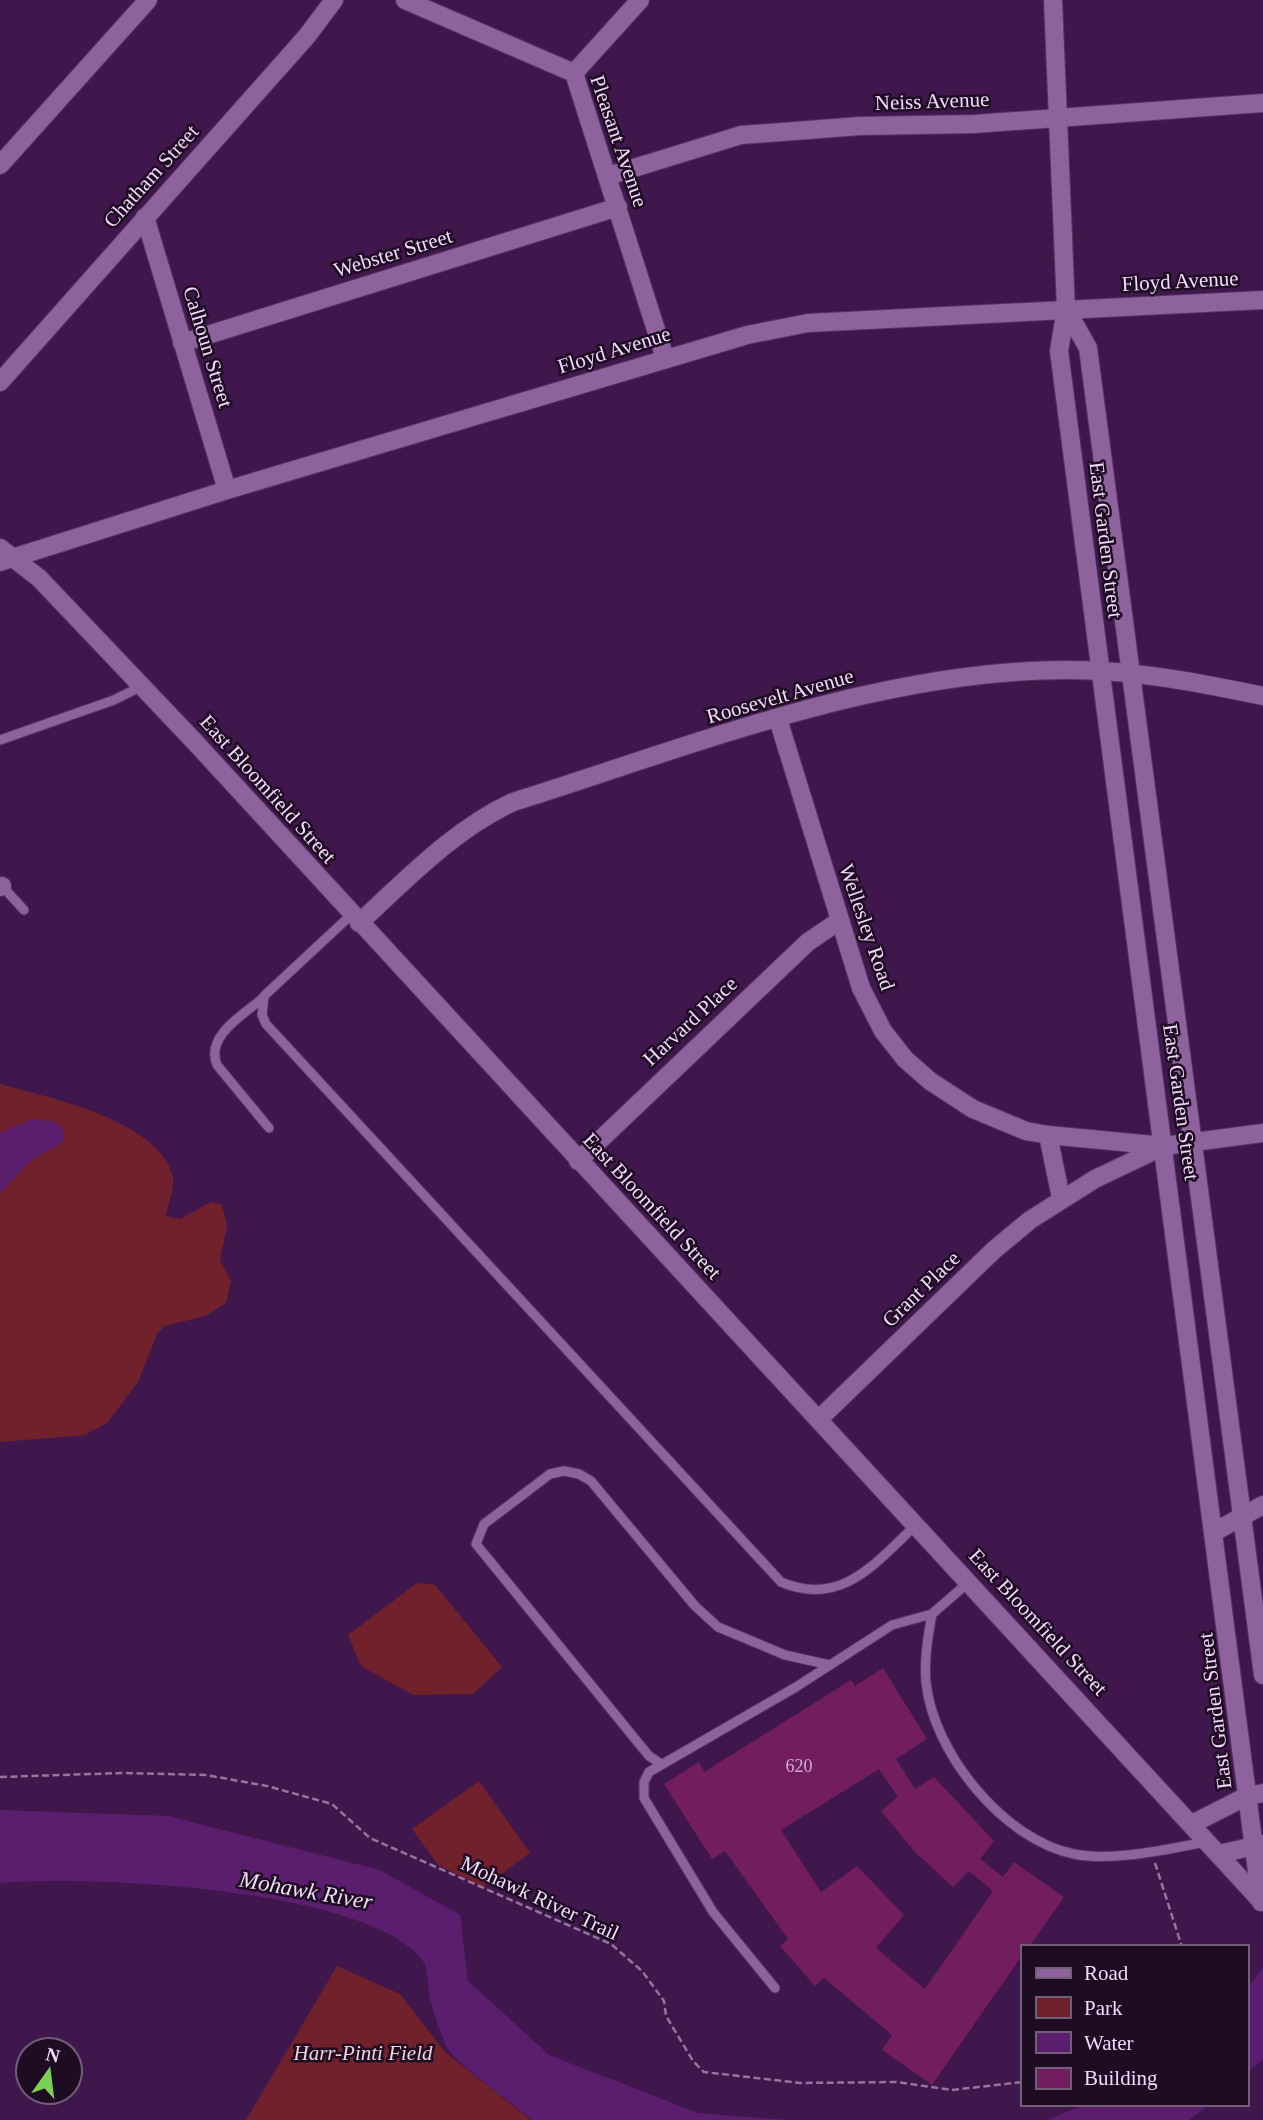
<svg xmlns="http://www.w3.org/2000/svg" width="1263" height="2120" font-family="'Times New Roman',serif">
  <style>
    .green { fill: #71212b }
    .water { fill: #5b1d6e }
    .building { fill: #711d60; fill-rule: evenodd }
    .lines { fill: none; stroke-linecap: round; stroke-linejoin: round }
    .service-casing { stroke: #563461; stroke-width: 11 }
    .minor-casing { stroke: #563461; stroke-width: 20 }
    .tertiary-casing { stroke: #563461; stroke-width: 20 }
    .path { stroke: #9575a0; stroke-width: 2.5; stroke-dasharray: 7 3.5; stroke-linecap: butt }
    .service { stroke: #8e629d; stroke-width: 9 }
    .minor { stroke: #8e629d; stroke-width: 18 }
    .tertiary { stroke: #8e629d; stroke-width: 18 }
    .labels { text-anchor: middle; stroke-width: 5; stroke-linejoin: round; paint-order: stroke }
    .number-label { font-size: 18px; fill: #d1abd4 }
    .street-label { font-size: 21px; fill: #f1dafa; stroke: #1e0c23 }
    .park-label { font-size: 21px; font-style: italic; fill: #f2d3d4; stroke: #1e0c23 }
    .water-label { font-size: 23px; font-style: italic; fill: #ecdcf2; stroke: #1e0c23 }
  </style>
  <rect width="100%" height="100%" fill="#40174d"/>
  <path class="green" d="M 0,1084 C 47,1097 157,1120 172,1174 C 176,1188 168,1203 166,1216 L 180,1219 L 211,1202 L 222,1205 L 227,1226 L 220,1260 L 231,1281 L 226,1303 L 205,1316 L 164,1326 L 157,1334 L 138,1382 L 108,1422 L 85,1435 L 0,1442 Z
    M 417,1583 L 435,1585 L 502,1667 L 473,1694 L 413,1695 L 361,1666 L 348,1635 Z
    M 479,1781 L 530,1853 L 483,1887 L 438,1865 L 412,1829 Z
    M 337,1966 L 400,1994 L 445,2052 L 531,2120 L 246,2120 Z"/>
  <path class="water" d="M 32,1119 L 55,1122 L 63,1130 L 63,1142 L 30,1161 L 0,1193 L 0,1133 Z
    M 0,1810 L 168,1816 L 380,1870 L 460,1915 L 468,1981 L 549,2055 L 698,2113 L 786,2120 L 532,2120 C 511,2102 466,2071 450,2052 C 442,2040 435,2016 431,2003 C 427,1989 430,1967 420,1957 C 359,1888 91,1875 0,1883 Z
    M 1263,1968 L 1263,2059 L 1247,2072 L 1247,1989 Z
    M 1086,2104 L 1210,2104 L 1189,2120 L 1047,2120 Z"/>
  <path class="building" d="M 883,1668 L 927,1739 L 896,1759 L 915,1789 L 934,1777 L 994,1841 L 980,1859 L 1003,1877 L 1014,1862 L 1064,1897 L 1029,1947 L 1023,1947 L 1023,1954 L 932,2085 L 882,2050 L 892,2035 L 824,1978 L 815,1986 L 780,1946 L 788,1939 L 725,1851 L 712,1859 L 664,1784 L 699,1762 L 704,1772 L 851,1680 L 855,1686 ZM 879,1769 L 898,1797 L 881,1811 L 915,1852 L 953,1887 L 969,1871 L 993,1891 L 925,1989 L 876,1948 L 904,1915 L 857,1866 L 821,1892 L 781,1830 Z"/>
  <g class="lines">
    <defs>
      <path id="service" d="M 0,740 L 114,700 L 142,686
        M 1,885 L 24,910
        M 351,915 L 264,996 L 262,1015 L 266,1024 L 781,1582 C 842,1608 876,1562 917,1524
        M 263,998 C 243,1015 205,1036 217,1065 L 269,1128
        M 932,1614 C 928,1636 924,1659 926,1682 C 933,1753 1004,1840 1074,1854 C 1113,1862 1168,1849 1206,1842
        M 661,1764 L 649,1756 L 476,1544 L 484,1524 L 550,1474 L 564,1471 L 579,1474 L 591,1481 L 695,1606 L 718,1627 L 785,1655 L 830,1665
        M 775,1988 L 713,1912 L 644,1798 L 644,1782 L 649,1772 L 796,1687 L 892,1625 L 932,1614 L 970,1581"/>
      <path id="minor" d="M 405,0 L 574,73
        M 574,73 L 665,358
        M 574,73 L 640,0
        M 0,165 L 148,0
        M 608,176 L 741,135 L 860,126 L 974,124 L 1263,103
        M 145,217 L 227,490
        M 182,343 L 618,207
        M 0,382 L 307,36 L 334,0
        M 778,719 L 861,988 L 883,1031 L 905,1059 L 930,1081 L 973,1109 L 1026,1131 L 1048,1135 L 1164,1146 L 1263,1133
        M 0,887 L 2,886
        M 359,923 C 407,879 453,830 513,802 C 698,744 904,660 1100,671 C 1155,674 1210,685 1263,696
        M 1048,1135 L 1061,1198
        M 578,1161 L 808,942 L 839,921
        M 819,1419 L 994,1250 L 1030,1220 L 1095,1179 L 1164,1146
        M 1216,1531 L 1263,1505
        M 1192,1824 L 1247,1796 L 1263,1793
        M 1219,1854 L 1263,1844"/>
      <path id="tertiary" d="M 1053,0 L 1066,309 L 1059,351 L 1261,1902
        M 1066,309 L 1088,348 L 1263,1675
        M 0,548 L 39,578 L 193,740 L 1262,1902
        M 0,562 L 227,490 L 747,335 L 808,323 L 1263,300"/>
    </defs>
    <use href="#service" class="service-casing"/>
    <use href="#minor" class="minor-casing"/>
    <use href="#tertiary" class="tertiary-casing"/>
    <path class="path" d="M 0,1777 L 121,1773 L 206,1775 L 267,1786 L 332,1804 L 370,1838 L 611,1944 L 642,1971 L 664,2001 L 666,2016 L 693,2061 L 704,2072 L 800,2083 L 897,2082 L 952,2090 L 1023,2082
      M 1155,1863 L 1182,1947"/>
    <use href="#service" class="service"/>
    <use href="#minor" class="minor"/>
    <use href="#tertiary" class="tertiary"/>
  </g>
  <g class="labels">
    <g class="number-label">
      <text x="799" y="1772">620</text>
    </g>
    <g class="street-label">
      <text transform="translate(932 101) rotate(-2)" y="7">Neiss Avenue</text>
      <text transform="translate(619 141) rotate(71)" y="7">Pleasant Avenue</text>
      <text transform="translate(151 176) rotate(-48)" y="7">Chatham Street</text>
      <text transform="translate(393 253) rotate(-17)" y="7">Webster Street</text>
      <text transform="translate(1180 281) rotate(-3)" y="7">Floyd Avenue</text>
      <text transform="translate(208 347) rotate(73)" y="7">Calhoun Street</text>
      <text transform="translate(614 350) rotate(-17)" y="7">Floyd Avenue</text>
      <text transform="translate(1106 540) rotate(83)" y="7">East Garden Street</text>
      <text transform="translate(780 696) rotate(-16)" y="7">Roosevelt Avenue</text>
      <text transform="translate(268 789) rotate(48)" y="7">East Bloomfield Street</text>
      <text transform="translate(867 927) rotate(71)" y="7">Wellesley Road</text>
      <text transform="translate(690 1021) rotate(-43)" y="7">Harvard Place</text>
      <text transform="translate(1181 1102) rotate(82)" y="7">East Garden Street</text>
      <text transform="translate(652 1206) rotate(47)" y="7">East Bloomfield Street</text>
      <text transform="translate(921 1289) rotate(-44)" y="7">Grant Place</text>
      <text transform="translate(1038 1622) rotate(47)" y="7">East Bloomfield Street</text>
      <text transform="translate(1215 1711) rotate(-97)" y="7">East Garden Street</text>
      <text transform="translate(540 1898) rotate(25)" y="7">Mohawk River Trail</text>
    </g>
    <g class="park-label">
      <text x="363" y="2060">Harr-Pinti Field</text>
    </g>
    <g class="water-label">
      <text transform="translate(306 1890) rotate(10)" y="8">Mohawk River</text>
    </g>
  </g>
  <rect x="1021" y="1945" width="228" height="161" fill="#1e0c23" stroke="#725e79" stroke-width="2"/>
  <rect x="1036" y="1968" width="35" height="10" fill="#8e629d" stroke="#725e79" stroke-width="2"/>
  <text x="1084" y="1980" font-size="21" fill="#f1dafa">Road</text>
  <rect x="1036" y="1997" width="35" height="21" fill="#71212b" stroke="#725e79" stroke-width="2"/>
  <text x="1084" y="2015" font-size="21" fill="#f1dafa">Park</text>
  <rect x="1036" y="2032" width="35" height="21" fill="#5b1d6e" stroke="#725e79" stroke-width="2"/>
  <text x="1084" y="2050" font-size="21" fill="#f1dafa">Water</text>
  <rect x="1036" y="2068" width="35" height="21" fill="#711d60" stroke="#725e79" stroke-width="2"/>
  <text x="1084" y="2085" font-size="21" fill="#f1dafa">Building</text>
  <g transform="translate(49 2071) rotate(14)"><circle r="33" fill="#1e0c23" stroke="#725e79" stroke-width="2"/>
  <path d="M0-5L12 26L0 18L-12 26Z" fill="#7cd155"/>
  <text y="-10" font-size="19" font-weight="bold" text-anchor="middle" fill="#f1dafa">N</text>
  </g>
</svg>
